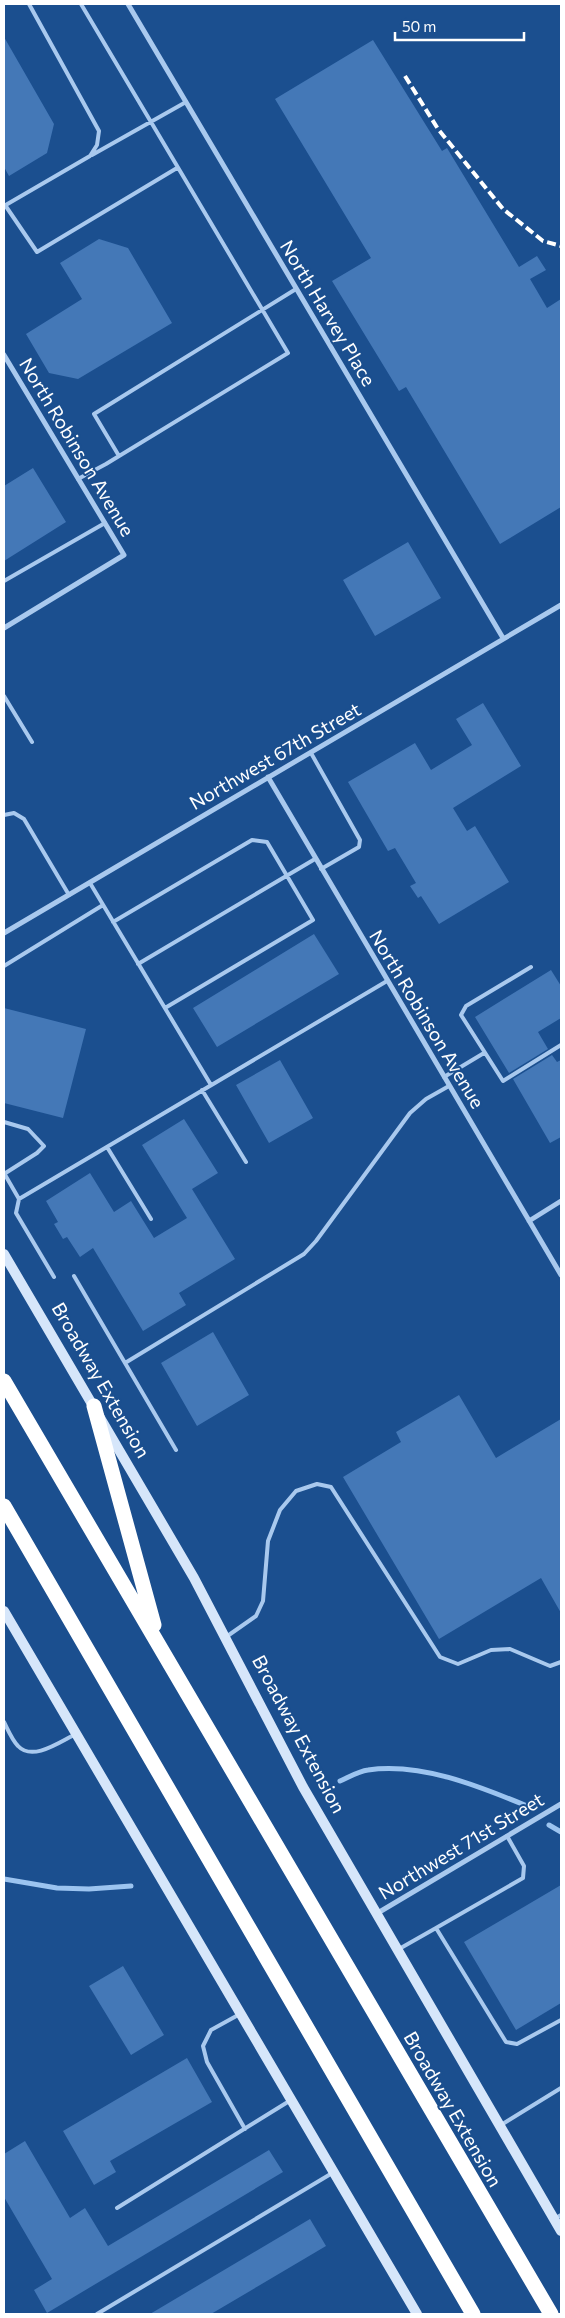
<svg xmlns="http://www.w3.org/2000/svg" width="565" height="2318" font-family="Commissioner,sans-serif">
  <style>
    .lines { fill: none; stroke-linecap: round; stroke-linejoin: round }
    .stream { stroke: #9cc4f0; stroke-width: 5 }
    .building { fill: #4478b7 }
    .service { stroke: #a9c9ee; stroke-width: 4 }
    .minor { stroke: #a9c9ee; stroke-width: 5 }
    .secondary { stroke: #d6e6fa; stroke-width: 10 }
    .motorway { stroke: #fff; stroke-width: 15 }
    .rail { stroke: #fff; stroke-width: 4; stroke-dasharray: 9 4; stroke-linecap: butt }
    .labels { text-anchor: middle; stroke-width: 4; stroke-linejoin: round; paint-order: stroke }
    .street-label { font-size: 19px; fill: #fff; stroke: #1b4f8f }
  </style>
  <rect width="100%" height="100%" fill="#1b4f8f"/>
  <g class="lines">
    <path class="stream" d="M 340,1781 C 349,1777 359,1771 368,1770 C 423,1762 483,1788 532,1808
      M 549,1825 L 561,1832
      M 4,1879 L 57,1888 L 89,1889 L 131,1886"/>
  </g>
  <path class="building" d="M 4,37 L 54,124 L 47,153 L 9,176 L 4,167 Z
    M 373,40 L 442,151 L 447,148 L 519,267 L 537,256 L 546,270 L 530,279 L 547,308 L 561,299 L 561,507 L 500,544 L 406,387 L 399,391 L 332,281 L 371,258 L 275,99 Z
    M 99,239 L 128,248 L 172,323 L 78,379 L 49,373 L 26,334 L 82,299 L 60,263 Z
    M 33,468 L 66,522 L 4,561 L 4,486 Z
    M 408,542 L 441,598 L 375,636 L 343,580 Z
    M 483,703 L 521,766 L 453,808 L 467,831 L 475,826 L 509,882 L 439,924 L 421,896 L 418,898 L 410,886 L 416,883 L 395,848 L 388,851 L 348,782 L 415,743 L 431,770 L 472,745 L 456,719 Z
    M 314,934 L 339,974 L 217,1047 L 193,1008 Z
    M 551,970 L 561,986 L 561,1018 L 538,1032 L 548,1049 L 509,1073 L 475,1017 Z
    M 4,1008 L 86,1029 L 63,1118 L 4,1103 Z
    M 552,1055 L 557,1062 L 561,1060 L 561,1137 L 550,1143 L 513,1079 Z
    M 280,1060 L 313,1118 L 269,1143 L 236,1085 Z
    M 184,1119 L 218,1173 L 192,1189 L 235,1259 L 179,1293 L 186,1305 L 143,1331 L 93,1248 L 80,1257 L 67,1237 L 63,1239 L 54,1224 L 58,1222 L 46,1201 L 90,1173 L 114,1212 L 131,1201 L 154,1238 L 187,1218 L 142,1145 Z
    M 213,1332 L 249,1395 L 197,1426 L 161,1363 Z
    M 459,1395 L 496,1458 L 561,1419 L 561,1613 L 541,1578 L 439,1639 L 343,1477 L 401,1442 L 396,1432 Z
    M 561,1885 L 561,2003 L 516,2030 L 464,1942 Z
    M 123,1966 L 164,2035 L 131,2055 L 89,1986 Z
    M 187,2058 L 212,2102 L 110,2161 L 116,2172 L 94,2185 L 63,2131 Z
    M 25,2141 L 70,2218 L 85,2208 L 108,2246 L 269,2150 L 283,2172 L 47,2313 L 34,2290 L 52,2279 L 4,2197 L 4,2154 Z
    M 310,2219 L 326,2246 L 211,2314 L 150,2314 Z"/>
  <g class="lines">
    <path class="service" d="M 92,155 L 186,102
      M 5,205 L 37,252 L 177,168
      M 4,206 L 90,156 L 97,145 L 99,131 L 29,4
      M 119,456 L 94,414 L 296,289
      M 78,479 L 106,464 L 288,353 L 81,4
      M 4,581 L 105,523
      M 4,696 L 32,742
      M 311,753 L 360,840 L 359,847 L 321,869
      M 4,815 L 14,813 L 24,819 L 69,895
      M 90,883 L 211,1085
      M 113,922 L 252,840 L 267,842 L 313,920 L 165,1008
      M 138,964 L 315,859
      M 4,966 L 103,905
      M 531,967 L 466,1006 L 461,1015 L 503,1081 L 561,1045
      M 444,1077 L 484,1053
      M 202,1090 L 246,1162
      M 4,1122 L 28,1129 L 44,1146 L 37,1153 L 4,1174
      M 107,1147 L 151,1219
      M 4,1173 L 19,1199
      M 74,1276 L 176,1450
      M 54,1277 L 16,1213 L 19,1199 L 387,981
      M 125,1363 L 304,1254 L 316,1241 L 410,1113 L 426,1099 L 449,1086
      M 226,1637 L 256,1616 L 263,1601 L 268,1541 L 280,1510 L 296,1491 L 317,1484 L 331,1487 L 440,1657 L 458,1664 L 491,1650 L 510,1649 L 550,1666 L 561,1662
      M 4,1722 C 8,1730 12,1740 18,1746 C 33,1762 61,1741 76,1734
      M 507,1836 L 524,1866 L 523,1878 L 436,1928 L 506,2042 L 517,2044 L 561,2020
      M 399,1949 L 436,1928
      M 240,2014 L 211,2030 L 203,2046 L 207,2062 L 245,2129
      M 501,2125 L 561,2088
      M 117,2208 L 291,2100
      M 554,2219 L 561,2215
      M 97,2314 L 334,2172"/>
    <path class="minor" d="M 128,4 L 503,638
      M 4,355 L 124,555 L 4,628
      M 268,777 L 561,1275
      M 4,933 L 561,605
      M 529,1221 L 561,1201
      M 376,1914 L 561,1804"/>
    <path class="secondary" d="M 4,1254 L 194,1578 L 303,1787 L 561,2231
      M 4,1611 L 417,2314"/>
    <path class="motorway" d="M 4,1381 L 551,2314
      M 94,1406 L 154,1625
      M 4,1506 L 473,2314"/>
    <path class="rail" d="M 405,76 L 438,129 L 503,209 L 543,241 L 561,246"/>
  </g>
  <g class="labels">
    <g class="street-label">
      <text transform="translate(328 313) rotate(59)" y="7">North Harvey Place</text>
      <text transform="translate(77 447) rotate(59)" y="7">North Robinson Avenue</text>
      <text transform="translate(275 756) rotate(-30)" y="7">Northwest 67th Street</text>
      <text transform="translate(427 1019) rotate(59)" y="7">North Robinson Avenue</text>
      <text transform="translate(101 1380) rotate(60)" y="7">Broadway Extension</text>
      <text transform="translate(299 1734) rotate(62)" y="7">Broadway Extension</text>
      <text transform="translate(461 1846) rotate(-31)" y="7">Northwest 71st Street</text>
      <text transform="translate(453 2109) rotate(60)" y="7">Broadway Extension</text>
    </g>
  </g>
  <rect width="565" height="2318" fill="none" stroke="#ffffff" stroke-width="10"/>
  <path d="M395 32v8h129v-8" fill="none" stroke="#ffffff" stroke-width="2.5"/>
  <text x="402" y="32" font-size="15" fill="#ffffff" stroke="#1b4f8f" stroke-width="4" paint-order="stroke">50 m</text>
</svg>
